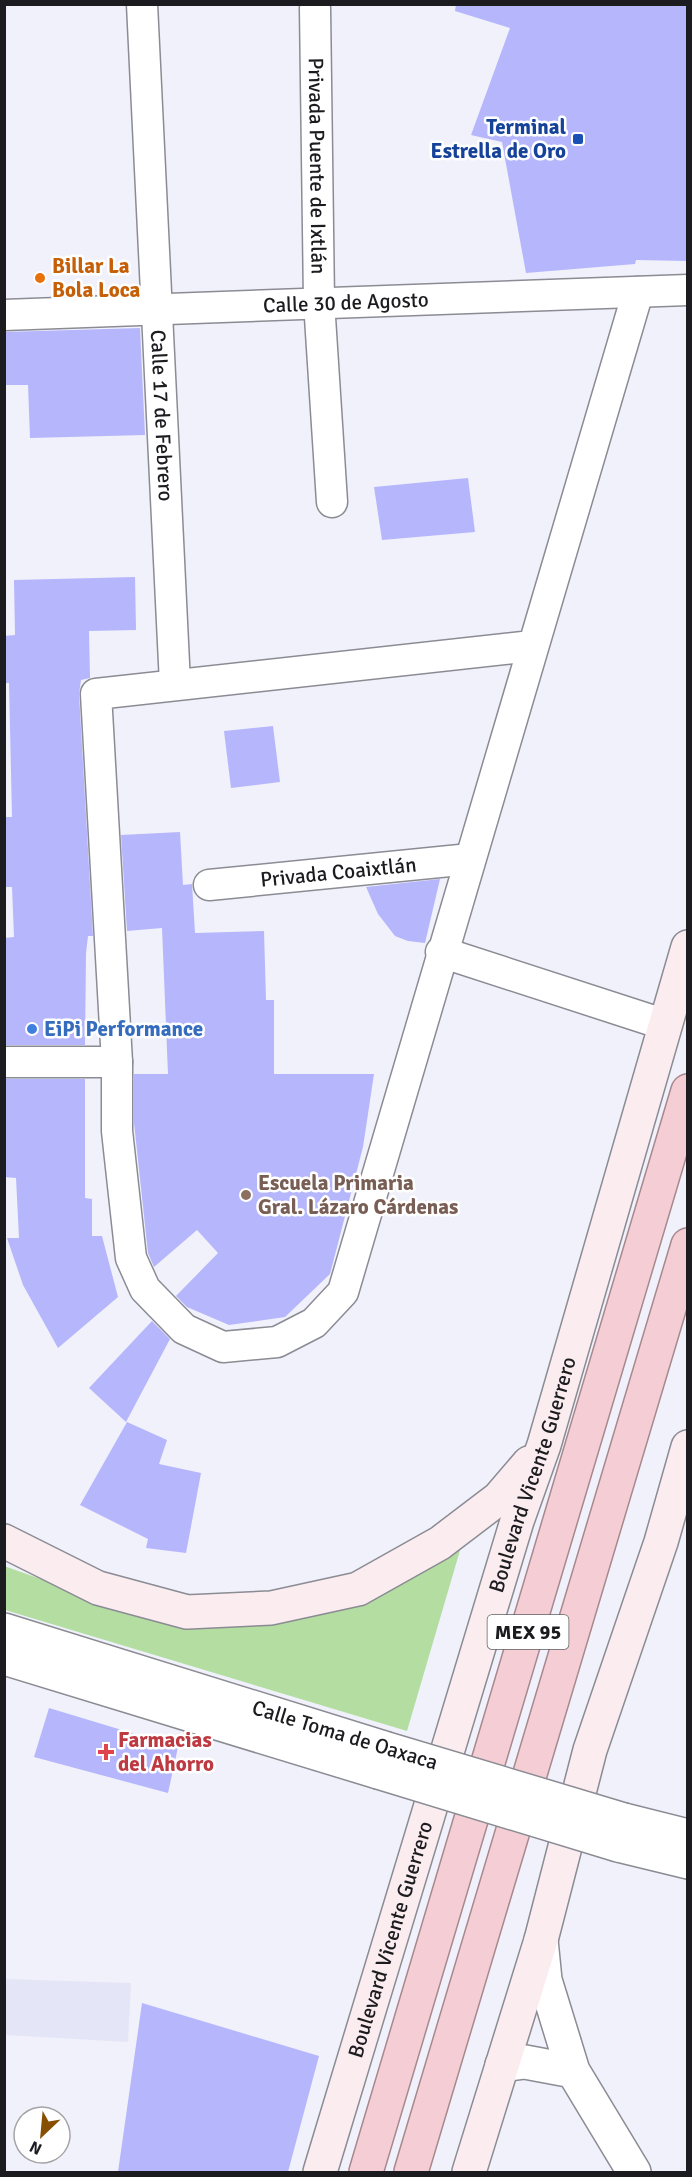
<svg xmlns="http://www.w3.org/2000/svg" width="692" height="2177" font-family="Signika,sans-serif">
  <style>
    .built { fill: #e4e5f6 }
    .garden { fill: #b4dea1 }
    .building { fill: #b6b6fc }
    .lines { fill: none; stroke-linecap: round; stroke-linejoin: round }
    .minor-casing { stroke: #8b8b94; stroke-width: 33 }
    .tertiary-casing { stroke: #8b8b94; stroke-width: 36 }
    .secondary-casing { stroke: #8b8b94; stroke-width: 36 }
    .trunk-casing { stroke: #a6888e; stroke-width: 36 }
    .minor { stroke: #fff; stroke-width: 30 }
    .tertiary { stroke: #fff; stroke-width: 33 }
    .secondary { stroke: #fbedef; stroke-width: 33 }
    .trunk { stroke: #f4ced4; stroke-width: 33 }
    .tertiary-bridge-casing { stroke: #8b8b94; stroke-width: 36; stroke-linecap: butt }
    .tertiary-bridge { stroke: #fff; stroke-width: 33 }
    .transit-dot { fill: #1a4fb4; stroke: #fff; stroke-width: 2 }
    .food-dot { fill: #e8710a; stroke: #fff; stroke-width: 2 }
    .shop-dot { fill: #3f7fe0; stroke: #fff; stroke-width: 2 }
    .education-dot { fill: #8d6e63; stroke: #fff; stroke-width: 2 }
    .health-dot { fill: #e0444e; stroke: #fff; stroke-width: 2 }
    .labels { text-anchor: middle; stroke-width: 5; stroke-linejoin: round; paint-order: stroke }
    .shield { fill: #fff; stroke: #606063; stroke-width: 1.5 }
    .shield-label { font-size: 20px; font-weight: bold; fill: #1c1c20 }
    .transit-label { font-size: 21px; font-weight: bold; fill: #164399; stroke: #fff; text-anchor: end }
    .street-label { font-size: 21px; fill: #1c1c20; stroke: #fff }
    .food-label { font-size: 21px; font-weight: bold; fill: #c56008; stroke: #fff; text-anchor: start }
    .shop-label { font-size: 21px; font-weight: bold; fill: #366cbe; stroke: #fff; text-anchor: start }
    .education-label { font-size: 21px; font-weight: bold; fill: #785e54; stroke: #fff; text-anchor: start }
    .health-label { font-size: 21px; font-weight: bold; fill: #be3a42; stroke: #fff; text-anchor: start }
  </style>
  <rect width="100%" height="100%" fill="#f0f1fa"/>
  <path class="built" d="M 4,1979 L 131,1983 L 128,2042 L 5,2035 Z"/>
  <path class="garden" d="M 466,1530 L 407,1731 L 5,1610 L 4,1566 L 106,1602 L 254,1615 Z"/>
  <path class="building" d="M 456,4 L 687,4 L 687,261 L 636,260 L 635,264 L 526,273 L 502,142 L 471,135 L 510,28 L 455,11 Z
    M 140,328 L 145,435 L 30,438 L 28,385 L 4,385 L 4,332 Z
    M 468,478 L 475,532 L 382,540 L 374,487 Z
    M 135,577 L 136,630 L 89,631 L 90,678 L 81,680 L 79,694 L 93,936 L 88,936 L 86,953 L 85,1045 L 4,1045 L 4,938 L 14,937 L 12,887 L 4,887 L 4,817 L 12,817 L 9,683 L 4,683 L 4,636 L 15,635 L 14,580 Z
    M 273,726 L 280,782 L 231,788 L 224,731 Z
    M 180,832 L 183,885 L 192,884 L 195,933 L 264,931 L 266,1000 L 274,1000 L 274,1074 L 374,1074 L 363,1147 L 330,1274 L 285,1317 L 229,1325 L 187,1307 L 176,1296 L 218,1253 L 197,1230 L 154,1267 L 148,1253 L 134,1123 L 134,1074 L 168,1074 L 162,928 L 127,931 L 121,835 Z
    M 440,879 L 425,943 L 408,941 L 395,936 L 378,914 L 366,887 Z
    M 4,1079 L 85,1079 L 85,1198 L 92,1199 L 92,1236 L 102,1236 L 118,1297 L 58,1348 L 23,1285 L 7,1238 L 19,1238 L 16,1178 L 4,1177 Z
    M 152,1321 L 170,1339 L 126,1422 L 89,1388 Z
    M 127,1422 L 167,1440 L 159,1464 L 201,1473 L 186,1553 L 146,1548 L 148,1539 L 80,1505 Z
    M 49,1708 L 178,1747 L 168,1793 L 34,1757 Z
    M 142,2003 L 319,2056 L 288,2172 L 118,2172 Z"/>
  <g class="lines">
    <defs>
      <g id="minor">
        <path id="s1" d="M 142,4 L 175,684"/>
        <path id="s2" d="M 315,8 L 319,302 L 332,502"/>
        <path id="s3" d="M 4,315 L 688,290"/>
        <path d="M 532,646 L 96,694 L 117,1062 L 117,1131 L 131,1258 L 145,1289 L 184,1329 L 223,1347 L 277,1342 L 314,1323 L 343,1292 L 638,292"/>
        <path id="s4" d="M 209,885 L 470,859"/>
        <path d="M 441,952 L 666,1025"/>
        <path d="M 4,1062 L 117,1062"/>
      </g>
      <path id="tertiary" d="M 4,1630 L 384,1748
        M 4,1658 L 378,1772
        M 624,1820 L 688,1836
        M 618,1845 L 688,1862
        M 541,1940 L 545,1980 L 573,2071 L 634,2172
        M 502,2065 L 525,2062 L 573,2071"/>
      <g id="secondary">
        <path d="M 4,1541 L 98,1588 L 187,1612 L 271,1608 L 358,1589 L 440,1543 L 499,1498 L 529,1463"/>
        <path id="s5" d="M 320,2172 L 517,1521 L 544,1445 L 688,947"/>
        <path d="M 469,2172 L 541,1940 L 590,1750 L 661,1542 L 688,1447"/>
      </g>
      <path id="trunk" d="M 366,2172 L 688,1091
        M 411,2172 L 688,1245"/>
    </defs>
    <use href="#minor" class="minor-casing"/>
    <use href="#tertiary" class="tertiary-casing"/>
    <use href="#secondary" class="secondary-casing"/>
    <use href="#trunk" class="trunk-casing"/>
    <use href="#minor" class="minor"/>
    <use href="#tertiary" class="tertiary"/>
    <use href="#secondary" class="secondary"/>
    <use href="#trunk" class="trunk"/>
    <defs>
      <path id="tertiary-bridge" d="M 384,1748 L 624,1820
        M 378,1772 L 618,1845"/>
    </defs>
    <use href="#tertiary-bridge" class="tertiary-bridge-casing"/>
    <use href="#tertiary-bridge" class="tertiary-bridge"/>
  </g>
  <rect class="transit-dot" x="572" y="133" width="12" height="12" rx="3"/>
  <circle class="food-dot" cx="40" cy="278" r="6"/>
  <circle class="shop-dot" cx="32" cy="1029" r="6"/>
  <circle class="education-dot" cx="246" cy="1195" r="6"/>
  <path class="health-dot" d="M103 1743h6v6h6v6h-6v6h-6v-6h-6v-6h6z"/>
  <g class="labels">
    <rect class="shield" x="487.5" y="1615" width="81" height="34" rx="4.5"/>
    <g class="shield-label">
      <text x="528" y="1639">MEX 95</text>
    </g>
    <g class="transit-label">
      <text x="566" y="134">Terminal<tspan x="566" dy="24">Estrella de Oro</tspan></text>
    </g>
    <g class="street-label">
      <text dy="7" stroke="none"><textPath href="#s2" startOffset="158">Privada Puente de Ixtlán</textPath></text>
      <text dy="7" stroke="none"><textPath href="#s3" startOffset="342">Calle 30 de Agosto</textPath></text>
      <text dy="7" stroke="none"><textPath href="#s1" startOffset="412">Calle 17 de Febrero</textPath></text>
      <text dy="7" stroke="none"><textPath href="#s4" startOffset="130">Privada Coaixtlán</textPath></text>
      <text dy="7" stroke="none"><textPath href="#s5" startOffset="729">Boulevard Vicente Guerrero</textPath></text>
      <text transform="translate(345 1735) rotate(17)" y="7">Calle Toma de Oaxaca</text>
      <text dy="7" stroke="none"><textPath href="#s5" startOffset="243">Boulevard Vicente Guerrero</textPath></text>
    </g>
    <g class="food-label">
      <text x="52" y="273">Billar La<tspan x="52" dy="24">Bola Loca</tspan></text>
    </g>
    <g class="shop-label">
      <text x="44" y="1036">EiPi Performance</text>
    </g>
    <g class="education-label">
      <text x="258" y="1190">Escuela Primaria<tspan x="258" dy="24">Gral. Lázaro Cárdenas</tspan></text>
    </g>
    <g class="health-label">
      <text x="118" y="1747">Farmacias<tspan x="118" dy="24">del Ahorro</tspan></text>
    </g>
  </g>
  <rect width="692" height="2177" fill="none" stroke="#1c1c20" stroke-width="12"/>
  <g transform="translate(42 2135) rotate(206)"><circle r="28" fill="#ffffff" stroke="#a4a4a6" stroke-width="1.5"/>
  <path d="M0-4.5L10 22L0 15L-10 22Z" fill="#874f01"/>
  <text y="-9" font-size="16" font-weight="bold" text-anchor="middle" fill="#1c1c20">N</text>
  </g>
</svg>
